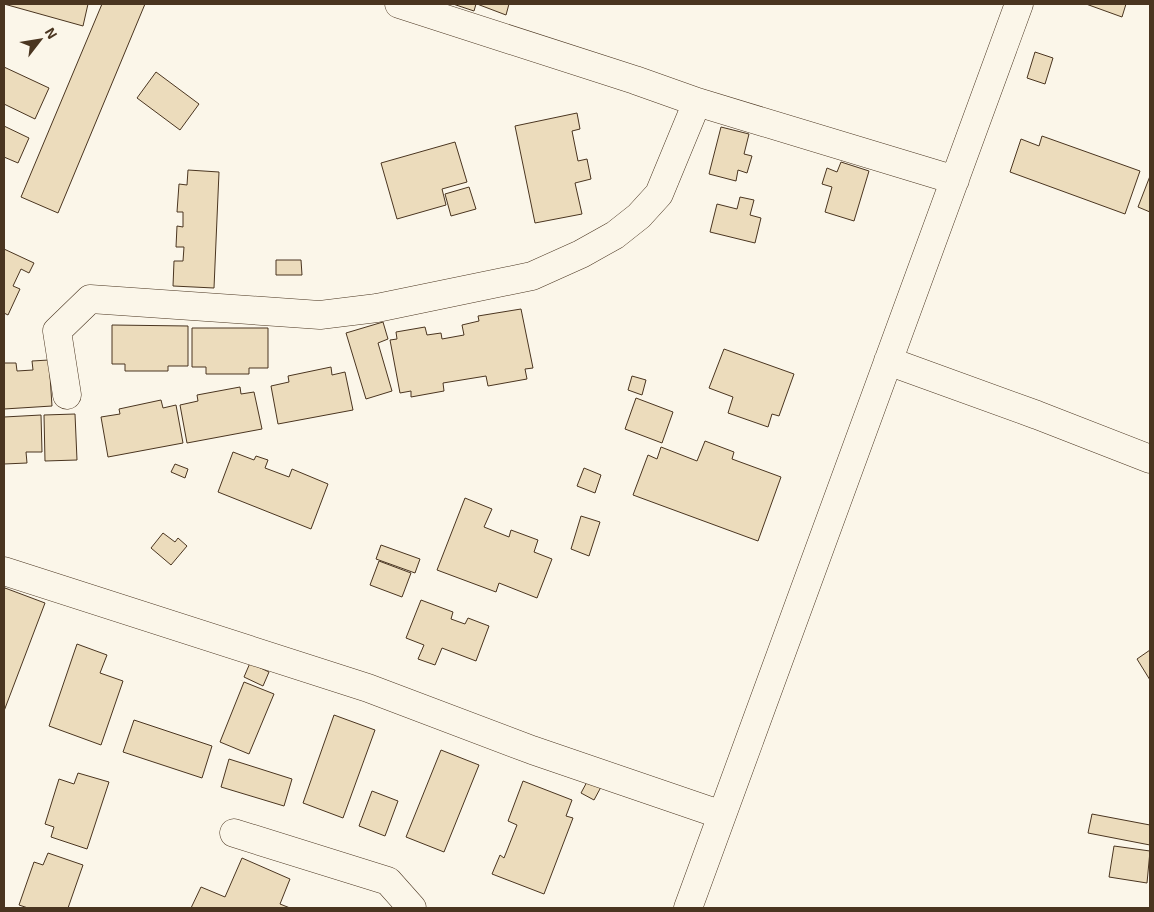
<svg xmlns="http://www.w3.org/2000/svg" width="1154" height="912" font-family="'Exo 2',sans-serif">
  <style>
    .building { fill: #ecdcbc; stroke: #4a3520 }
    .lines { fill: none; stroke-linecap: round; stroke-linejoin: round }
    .minor-casing { stroke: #4a3520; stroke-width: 29 }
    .minor { stroke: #fbf6e9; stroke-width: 28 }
  </style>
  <rect width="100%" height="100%" fill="#fbf6e9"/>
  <path class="building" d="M 4,4 L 88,4 L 83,26 Z
    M 102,4 L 145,4 L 58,213 L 21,197 Z
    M 453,4 L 476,4 L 474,11 Z
    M 477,4 L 509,4 L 506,15 Z
    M 1086,4 L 1126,4 L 1122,17 Z
    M 1035,52 L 1053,58 L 1045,84 L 1027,78 Z
    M 4,67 L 49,88 L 35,119 L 4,104 Z
    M 156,72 L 199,104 L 180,130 L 137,98 Z
    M 577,113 L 580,129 L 572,131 L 578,161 L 587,159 L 591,179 L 575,183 L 582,214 L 535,223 L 515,126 Z
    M 4,126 L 29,138 L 18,163 L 4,157 Z
    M 721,127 L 749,134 L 744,154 L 752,156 L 747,173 L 738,170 L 736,181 L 709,174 Z
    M 1042,136 L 1140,171 L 1125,214 L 1010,172 L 1021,139 L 1039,146 Z
    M 455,142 L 467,182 L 442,189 L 446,205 L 397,219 L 381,163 Z
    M 841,162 L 869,171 L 854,221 L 825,212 L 832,187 L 822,184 L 827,168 L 837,172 Z
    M 188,170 L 219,172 L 214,288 L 173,286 L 174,261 L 183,261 L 184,247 L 176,247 L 177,226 L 183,227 L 183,212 L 177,212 L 179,184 L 187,185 Z
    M 1150,176 L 1150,212 L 1138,207 Z
    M 469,187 L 476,209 L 451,216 L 445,194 Z
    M 740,197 L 754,200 L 750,215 L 761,218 L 755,243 L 710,232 L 717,204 L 737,209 Z
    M 4,249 L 34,263 L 29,273 L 21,269 L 13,286 L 20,289 L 8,315 L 4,313 Z
    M 276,260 L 301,260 L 302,275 L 276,275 Z
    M 521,309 L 533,368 L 525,369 L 527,379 L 488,386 L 486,376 L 443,383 L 444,391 L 411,397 L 411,391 L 400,393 L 390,340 L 397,339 L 396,332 L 425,327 L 427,335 L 441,333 L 442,339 L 464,335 L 462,325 L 479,321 L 478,316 Z
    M 383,322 L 388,339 L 378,343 L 392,391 L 366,399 L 346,333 Z
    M 112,325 L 188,326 L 188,366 L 168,366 L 168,371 L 125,371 L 125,364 L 112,364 Z
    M 192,328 L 268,328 L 268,368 L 249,368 L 249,374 L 206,374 L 206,367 L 192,367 Z
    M 724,349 L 794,374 L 779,416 L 772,414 L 768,427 L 728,413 L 733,397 L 709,388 Z
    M 49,360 L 52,406 L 4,409 L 4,363 L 16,363 L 17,371 L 33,370 L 32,361 Z
    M 331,367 L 332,375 L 345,372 L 353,410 L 278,424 L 271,386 L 289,382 L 288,376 Z
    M 632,376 L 646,380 L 642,395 L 628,390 Z
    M 240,387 L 241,394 L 254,392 L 262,429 L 187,443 L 180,405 L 198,401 L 197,395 Z
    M 636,398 L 673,412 L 662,443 L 625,429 Z
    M 161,400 L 163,408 L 176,405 L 183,443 L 108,457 L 101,417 L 120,414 L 119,409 Z
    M 75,414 L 77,460 L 45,461 L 44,415 Z
    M 41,415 L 42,452 L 26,452 L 27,463 L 4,464 L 4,417 Z
    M 705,441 L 734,452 L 732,459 L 781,477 L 758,541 L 633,495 L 648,455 L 657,459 L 661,447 L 697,461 Z
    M 233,452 L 254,460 L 256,456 L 268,460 L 265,468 L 289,477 L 292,469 L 328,484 L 311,529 L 218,492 Z
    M 175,464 L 188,469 L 185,478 L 171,472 Z
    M 584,468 L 601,475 L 595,493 L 577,486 Z
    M 465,498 L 492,509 L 484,527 L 509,537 L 511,530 L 538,540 L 534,552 L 552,559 L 537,598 L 499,583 L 496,592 L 437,570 Z
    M 581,516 L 600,522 L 589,556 L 571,549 Z
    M 163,533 L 175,542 L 178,538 L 187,546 L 171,565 L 151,548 Z
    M 381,545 L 420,559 L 415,573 L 376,559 Z
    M 379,561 L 411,573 L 402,597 L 370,585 Z
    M 5,588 L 45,603 L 4,711 L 4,590 Z
    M 421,600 L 453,612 L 451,619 L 465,624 L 468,618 L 489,626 L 476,661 L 442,648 L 435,665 L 418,659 L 424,645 L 406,638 Z
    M 77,644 L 107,655 L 100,673 L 123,681 L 101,745 L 49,726 Z
    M 1150,650 L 1150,680 L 1137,659 Z
    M 250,663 L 269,672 L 263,686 L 244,677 Z
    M 244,682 L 274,694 L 249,754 L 220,742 Z
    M 334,715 L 375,730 L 343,818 L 303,803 Z
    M 134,720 L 212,746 L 202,778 L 123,752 Z
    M 441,750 L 479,765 L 444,852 L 406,837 Z
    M 229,759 L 292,779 L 284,806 L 221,787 Z
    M 78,773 L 109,782 L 87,849 L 51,837 L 54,827 L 45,824 L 59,779 L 74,784 Z
    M 588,780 L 601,787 L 594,800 L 581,793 Z
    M 523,781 L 572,800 L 566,816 L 573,818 L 544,894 L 492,874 L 500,855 L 504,858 L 517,825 L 508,821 Z
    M 372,791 L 398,801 L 385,836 L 359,826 Z
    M 1092,814 L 1150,825 L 1150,845 L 1088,833 Z
    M 1114,846 L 1150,851 L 1147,883 L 1109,877 Z
    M 48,853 L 83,865 L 68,908 L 28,908 L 19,905 L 34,862 L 43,865 Z
    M 242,858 L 290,879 L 280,904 L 290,908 L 191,908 L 201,887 L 225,897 Z"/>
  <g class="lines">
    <defs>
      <path id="minor" d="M 399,4 L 635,80 L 697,102 L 955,180
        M 888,361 L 1037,415 L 1150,459
        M 67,395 L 57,331 L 90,299 L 320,315 L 377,308 L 532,276 L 581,254 L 615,235 L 639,216 L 659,194 L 697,102
        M 4,571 L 368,688 L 532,750 L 722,815
        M 234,833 L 388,881 L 412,908
        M 688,908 L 1019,4"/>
    </defs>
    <use href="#minor" class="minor-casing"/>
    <use href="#minor" class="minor"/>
  </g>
  <rect width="1154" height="912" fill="none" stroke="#4a3520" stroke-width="10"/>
  <g transform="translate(40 40) rotate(59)" stroke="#fbf6e9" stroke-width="4" paint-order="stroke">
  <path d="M0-4L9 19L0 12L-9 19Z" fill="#4a3520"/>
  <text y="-8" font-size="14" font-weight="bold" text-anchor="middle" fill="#4a3520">N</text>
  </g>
</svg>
